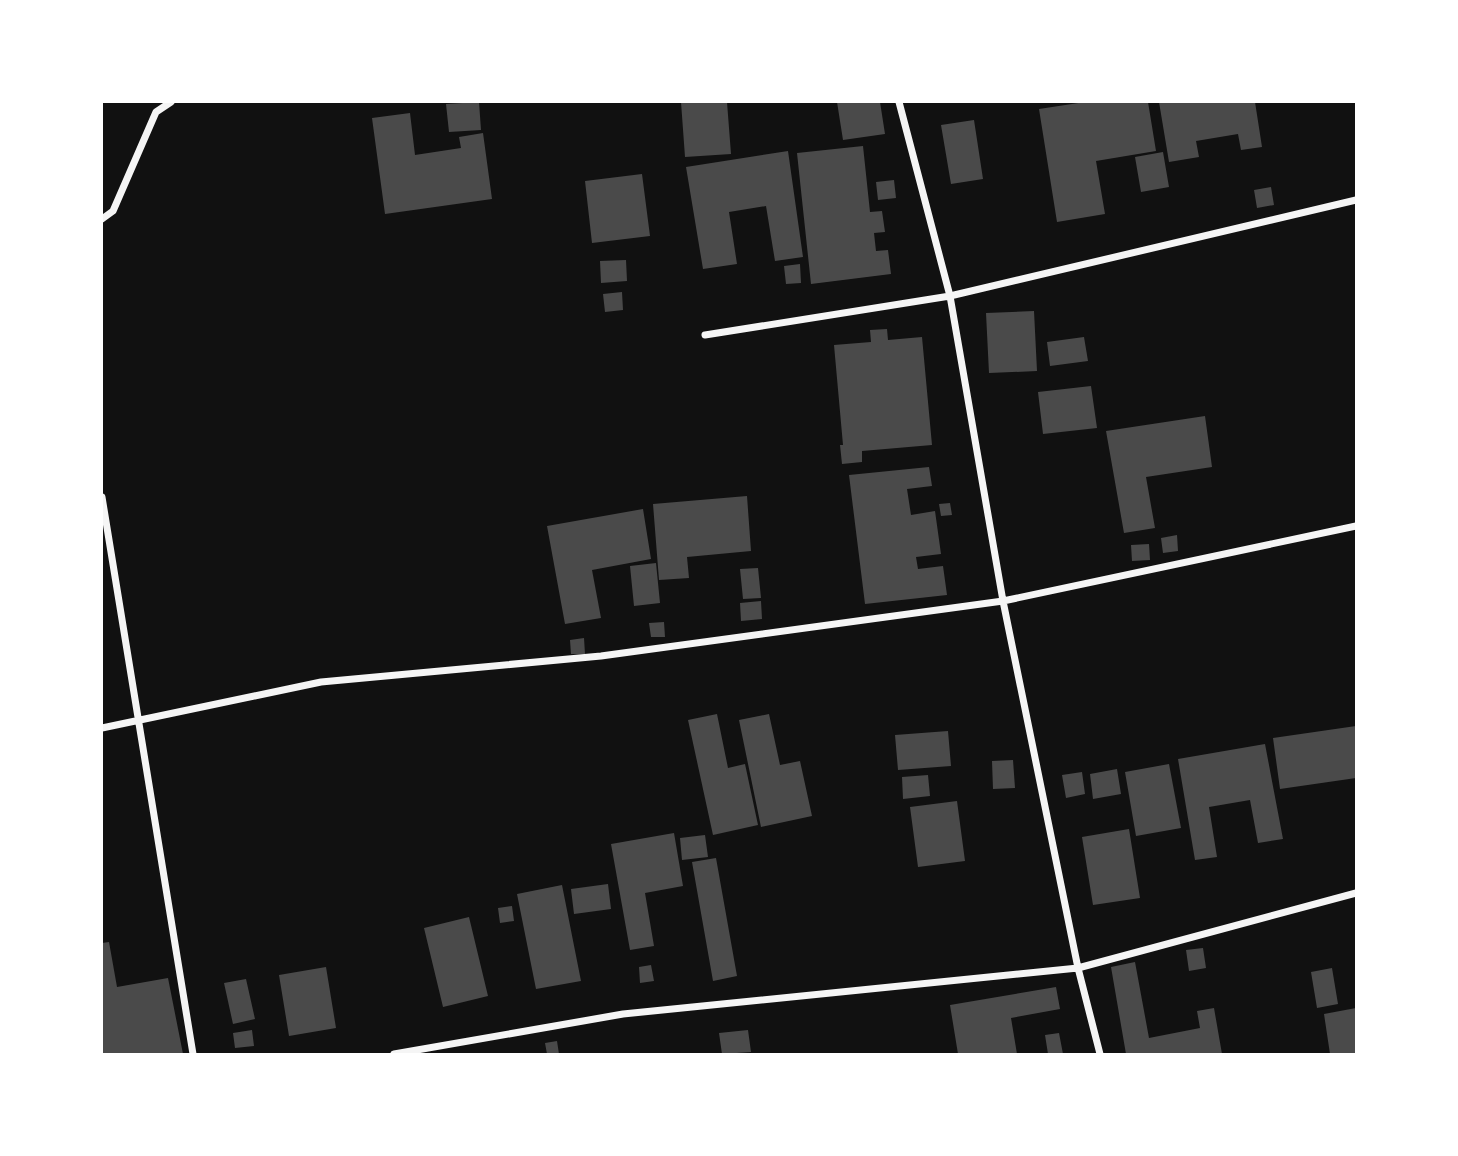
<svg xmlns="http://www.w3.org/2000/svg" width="1458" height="1156" font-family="'Golos Text',sans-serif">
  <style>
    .building { fill: #4a4a4a }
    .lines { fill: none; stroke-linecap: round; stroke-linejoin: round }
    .minor { stroke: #f5f5f5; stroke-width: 7 }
  </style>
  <rect width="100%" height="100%" fill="#111"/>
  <path class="building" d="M 479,102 L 481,130 L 449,132 L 446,104 Z
    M 681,102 L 727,102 L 731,154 L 685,157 Z
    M 837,102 L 880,102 L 885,134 L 843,140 Z
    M 1085,102 L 1148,102 L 1156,151 L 1096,161 L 1105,214 L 1057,222 L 1039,109 Z
    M 1159,102 L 1255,102 L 1262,147 L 1241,150 L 1238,134 L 1196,141 L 1199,157 L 1169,162 Z
    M 410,113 L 415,155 L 461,148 L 459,137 L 483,133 L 492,199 L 385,214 L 372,118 Z
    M 974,120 L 983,179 L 951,184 L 941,125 Z
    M 863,146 L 870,212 L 882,211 L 885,232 L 874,233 L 876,251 L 888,250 L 891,274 L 811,284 L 797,153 Z
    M 788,151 L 803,257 L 775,261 L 766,206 L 729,212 L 737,264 L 703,269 L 686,167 Z
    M 1163,152 L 1169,187 L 1141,192 L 1135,157 Z
    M 642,174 L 650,236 L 592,243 L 585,181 Z
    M 894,180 L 896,198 L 878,200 L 876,182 Z
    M 1271,187 L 1274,205 L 1257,208 L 1254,190 Z
    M 626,260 L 627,281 L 601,283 L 600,261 Z
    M 800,264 L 801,283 L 786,284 L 784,266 Z
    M 622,292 L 623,310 L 605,312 L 603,294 Z
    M 1034,311 L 1037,371 L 989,373 L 986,313 Z
    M 887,329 L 888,340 L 922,337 L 932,445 L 862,451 L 862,462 L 842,464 L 840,445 L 843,445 L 834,345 L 871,342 L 870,330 Z
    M 1084,337 L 1088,361 L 1050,366 L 1047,342 Z
    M 1091,386 L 1097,428 L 1043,434 L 1038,392 Z
    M 1205,416 L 1212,467 L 1146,477 L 1155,528 L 1124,533 L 1106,431 Z
    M 929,467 L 932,486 L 907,489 L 911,515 L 935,511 L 941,554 L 916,557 L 918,569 L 943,566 L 947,595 L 865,604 L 849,475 Z
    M 747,496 L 751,551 L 687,557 L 689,578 L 659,580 L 653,504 Z
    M 950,503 L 952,515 L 941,516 L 939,504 Z
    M 643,509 L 651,559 L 592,570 L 601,618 L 565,624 L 547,526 Z
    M 1177,535 L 1178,551 L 1163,553 L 1161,538 Z
    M 1149,544 L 1150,560 L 1132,561 L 1131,545 Z
    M 656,563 L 660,603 L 634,606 L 630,566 Z
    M 758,568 L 761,598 L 743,599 L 740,569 Z
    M 761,601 L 762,619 L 741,621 L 740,603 Z
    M 664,622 L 665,637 L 651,637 L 649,623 Z
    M 584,638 L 585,654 L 571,654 L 570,640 Z
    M 717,714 L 728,768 L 745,764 L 758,825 L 713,835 L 688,720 Z
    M 769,714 L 780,765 L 800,761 L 812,816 L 761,827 L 739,720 Z
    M 1356,726 L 1356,778 L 1280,789 L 1273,738 Z
    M 948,731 L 951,766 L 898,770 L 895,735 Z
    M 1265,744 L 1283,839 L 1258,843 L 1250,800 L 1209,807 L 1217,857 L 1195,860 L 1178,759 Z
    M 1013,760 L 1015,788 L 993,789 L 992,761 Z
    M 1169,764 L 1181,828 L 1136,836 L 1125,772 Z
    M 1117,769 L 1121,794 L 1093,799 L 1090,774 Z
    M 1082,772 L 1085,794 L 1066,798 L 1062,775 Z
    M 928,775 L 930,796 L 903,799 L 902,777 Z
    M 957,801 L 965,861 L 918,867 L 910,807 Z
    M 1129,829 L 1140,898 L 1093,905 L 1082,837 Z
    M 674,833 L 683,886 L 645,893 L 654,946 L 630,950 L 611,844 Z
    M 705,835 L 708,857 L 682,860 L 680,838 Z
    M 716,858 L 737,976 L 713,981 L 692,862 Z
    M 608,884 L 611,909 L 574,914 L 571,889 Z
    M 562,885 L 581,981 L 536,989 L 517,894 Z
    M 512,906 L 514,921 L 500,923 L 498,908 Z
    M 469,917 L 488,996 L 443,1007 L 424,928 Z
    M 109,942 L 117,987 L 168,978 L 183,1054 L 102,1054 L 102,943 Z
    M 1203,948 L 1206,968 L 1189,971 L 1186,950 Z
    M 1135,962 L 1149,1038 L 1200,1028 L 1197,1011 L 1214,1008 L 1222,1054 L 1126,1054 L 1111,967 Z
    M 651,965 L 654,981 L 640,983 L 639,967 Z
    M 326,967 L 336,1028 L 289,1036 L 279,975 Z
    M 1332,968 L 1338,1004 L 1317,1008 L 1311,972 Z
    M 246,979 L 255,1019 L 233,1024 L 224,983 Z
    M 1056,987 L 1060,1009 L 1011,1018 L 1017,1054 L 958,1054 L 950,1005 Z
    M 1356,1008 L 1356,1054 L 1330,1054 L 1324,1014 Z
    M 252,1030 L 254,1046 L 235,1048 L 233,1033 Z
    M 748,1030 L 751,1052 L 722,1054 L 719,1033 Z
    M 1059,1033 L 1063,1054 L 1048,1054 L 1045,1035 Z
    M 557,1041 L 559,1054 L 547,1054 L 545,1043 Z"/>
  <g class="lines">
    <path class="minor" d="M 899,102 L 950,296 L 1003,601 L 1078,968 L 1100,1054
      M 102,219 L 113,211 L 156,112 L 171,102
      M 705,335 L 950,296 L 1356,200
      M 102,497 L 193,1054
      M 102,728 L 321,682 L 601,656 L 1003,601 L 1356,526
      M 394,1054 L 623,1014 L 1078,968 L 1356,893"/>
  </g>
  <rect width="1458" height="1156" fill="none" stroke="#ffffff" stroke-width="206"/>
</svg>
